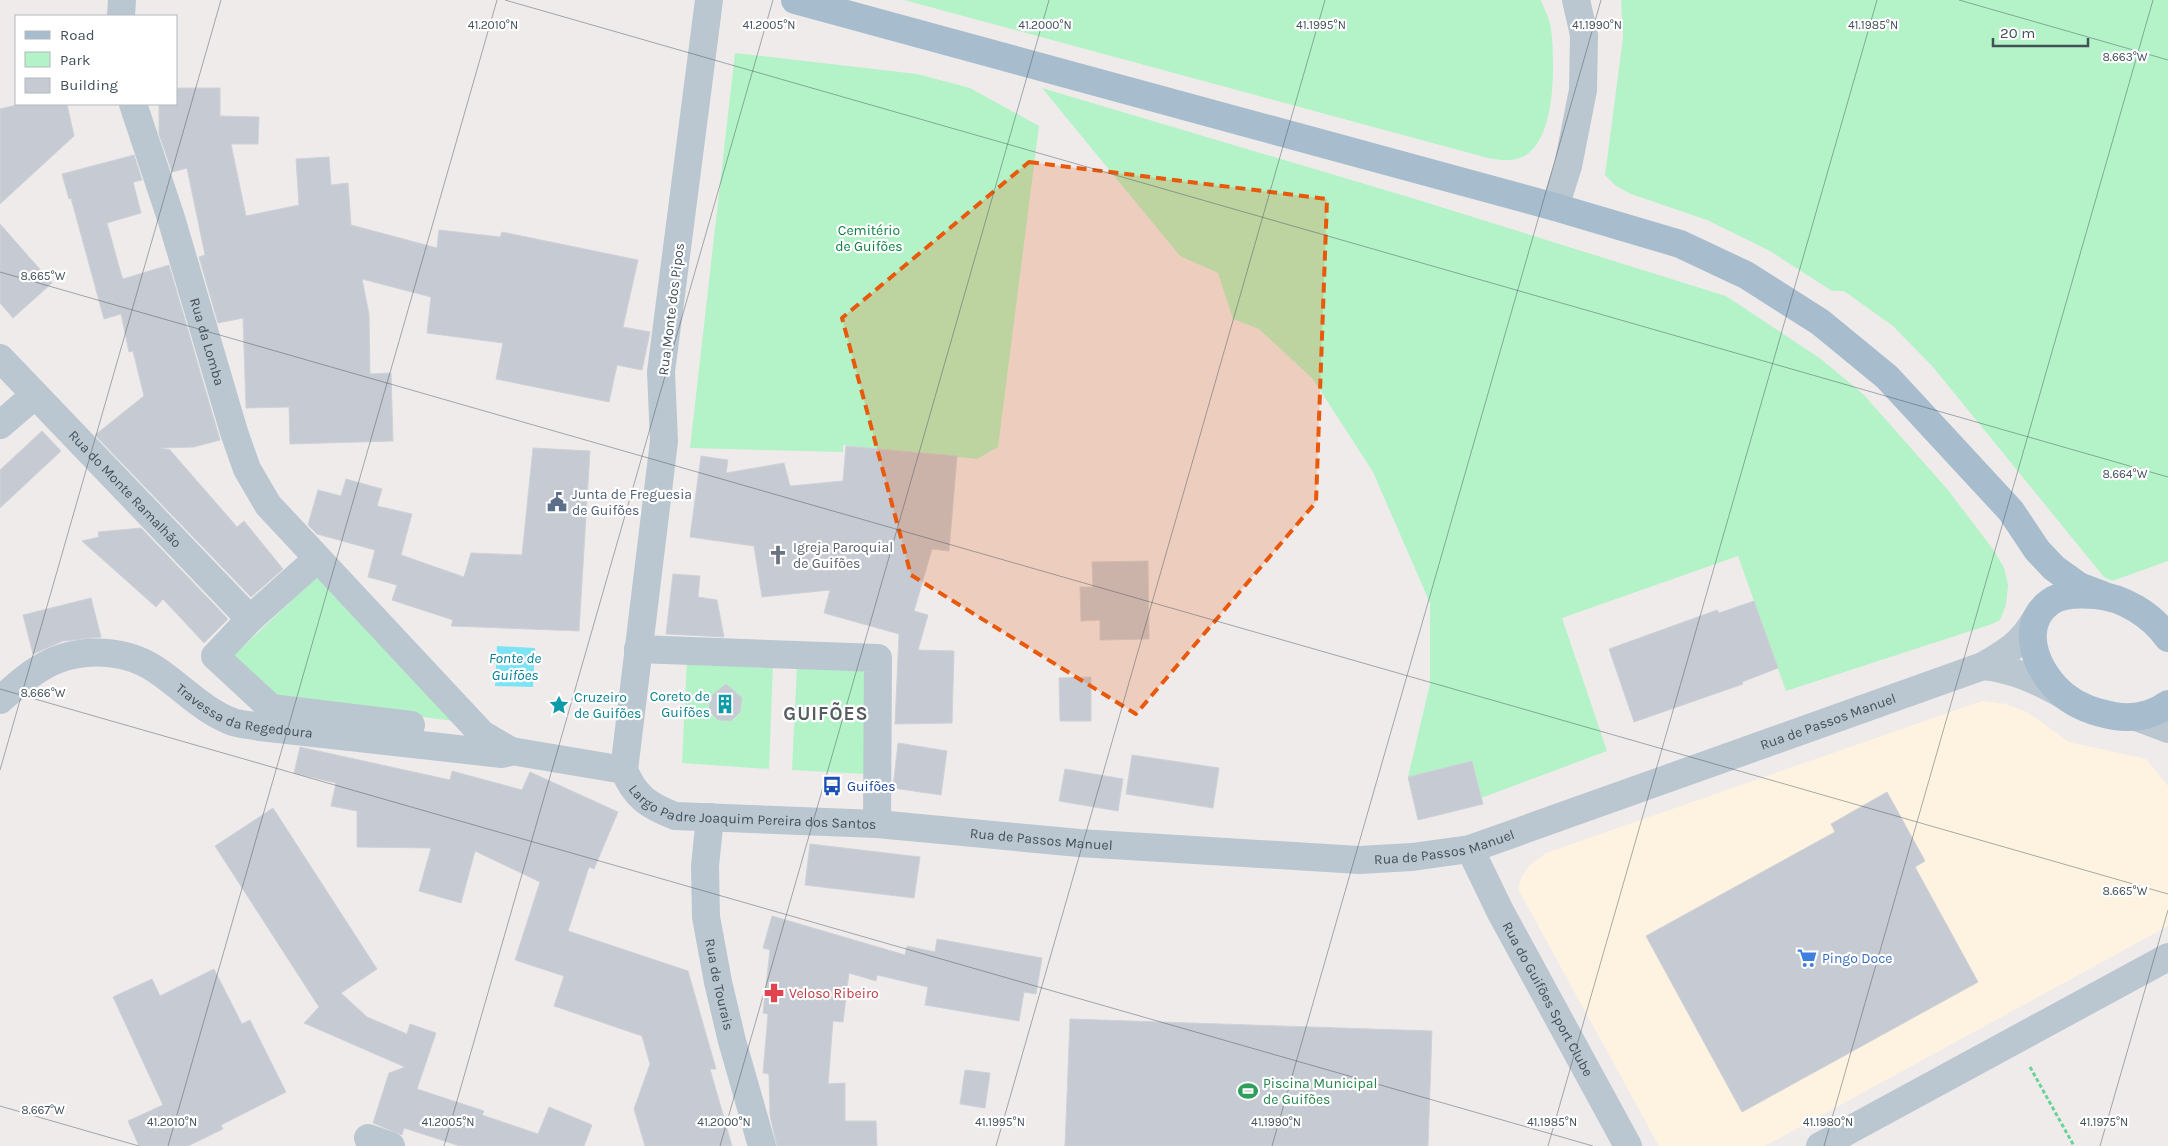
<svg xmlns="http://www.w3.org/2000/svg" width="2168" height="1146" font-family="Karla,sans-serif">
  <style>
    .commercial { fill: #fdf3e0 }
    .green { fill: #b3f3c7 }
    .water { fill: #7be3f4 }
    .building { fill: #c6cad2; stroke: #ced2d8 }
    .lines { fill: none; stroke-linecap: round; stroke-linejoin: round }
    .path { stroke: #68d397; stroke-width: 3; stroke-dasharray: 4 2.5; stroke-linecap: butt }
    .minor { stroke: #bac7d0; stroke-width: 28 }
    .major { stroke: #a7bdce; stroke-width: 28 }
    .marked { fill: #e8590c; fill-opacity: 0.2; stroke: #e8590c; stroke-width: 4; stroke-dasharray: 10 6; stroke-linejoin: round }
    .ticks { fill: none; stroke: #42505a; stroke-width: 1; stroke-opacity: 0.45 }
    .labels { text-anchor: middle; stroke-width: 4.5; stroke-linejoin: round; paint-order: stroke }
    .park-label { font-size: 14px; fill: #0d8140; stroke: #fff }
    .street-label { font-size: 14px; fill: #42505a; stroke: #fff }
    .service-label { font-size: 14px; fill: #4e5e75; stroke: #fff; text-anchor: start }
    .worship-label { font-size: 14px; fill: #5b616d; stroke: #fff; text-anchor: start }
    .culture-label { font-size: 14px; fill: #0d838f; stroke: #fff; text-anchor: end }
    .transit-label { font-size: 14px; fill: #164399; stroke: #fff; text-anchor: start }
    .shop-label { font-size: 14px; fill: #366cbe; stroke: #fff; text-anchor: start }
    .health-label { font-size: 14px; fill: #be3a42; stroke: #fff; text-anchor: start }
    .leisure-label { font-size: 14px; fill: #27864d; stroke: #fff; text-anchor: start }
    .water-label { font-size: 15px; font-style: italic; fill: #038297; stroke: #fff }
    .district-label { font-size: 19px; font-weight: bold; letter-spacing: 1px; fill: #575c61; stroke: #fff }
    .ticks-label { font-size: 12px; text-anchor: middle; fill: #42505a; stroke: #fff; stroke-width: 4.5; stroke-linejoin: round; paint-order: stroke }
  </style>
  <rect width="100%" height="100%" fill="#efebeb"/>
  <path class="commercial" d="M 1982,701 L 2006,704 L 2027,712 L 2069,742 L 2146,759 L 2168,786 L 2168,926 L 1765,1146 L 1659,1146 L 1518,889 L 1522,876 L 1529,866 L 1546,853 Z"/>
  <path class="green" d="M 904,0 L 1541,0 C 1544,9 1550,19 1551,29 C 1555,61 1557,142 1522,157 C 1511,162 1500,160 1488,158 Z
    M 1621,0 L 2168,0 L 2168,561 L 2112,581 L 2104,577 L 1933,367 L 1893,326 L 1844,291 L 1832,291 L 1770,251 L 1707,220 L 1631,194 L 1616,186 L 1605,175 L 1623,38 Z
    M 735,53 L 917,74 L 970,88 L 1039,126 L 998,447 L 977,459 L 843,445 L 843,452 L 690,448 Z
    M 1042,88 L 1412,198 L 1726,296 L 1821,359 L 1863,394 L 1948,490 L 1995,552 L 2004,568 L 2008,585 L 2006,605 L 2000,620 L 1992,624 L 1786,691 L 1738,556 L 1562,618 L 1607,751 L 1481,798 L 1472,761 L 1408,777 L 1430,684 L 1430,603 L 1373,472 L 1313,379 L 1259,329 L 1233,319 L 1218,273 L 1180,256 Z
    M 320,574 L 455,721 L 274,699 L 232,657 Z
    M 687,660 L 773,664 L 769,769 L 682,763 Z
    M 797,667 L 868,670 L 866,774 L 792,770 Z"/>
  <path class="water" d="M 497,646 L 535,648 L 533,687 L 495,686 Z"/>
  <path class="building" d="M 176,88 L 220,88 L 220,116 L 259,117 L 258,144 L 231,144 L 246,216 L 299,205 L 296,159 L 329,157 L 331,185 L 348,183 L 351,225 L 437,248 L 439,230 L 500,237 L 502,232 L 638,260 L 623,327 L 650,332 L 642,370 L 617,365 L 609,402 L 496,379 L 503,343 L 427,333 L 431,297 L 362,279 L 369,314 L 370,374 L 391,373 L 393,441 L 290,444 L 289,407 L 246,408 L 243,318 L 218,323 L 199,257 L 205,255 L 187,168 L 172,172 L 159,134 L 159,104 L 176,104 Z
    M 21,104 L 67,104 L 74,136 L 0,204 L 0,109 Z
    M 134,155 L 142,180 L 133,182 L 141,213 L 107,223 L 121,274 L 123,279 L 169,265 L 220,440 L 194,447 L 160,448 L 170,450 L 237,527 L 244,521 L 283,569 L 251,597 L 95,435 L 144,396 L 133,351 L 129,352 L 121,314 L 104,319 L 71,198 L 69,199 L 62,174 Z
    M 0,224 L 52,283 L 13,318 L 0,303 Z
    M 42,431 L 61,451 L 0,508 L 0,470 Z
    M 846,446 L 957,456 L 949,551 L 932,549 L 914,611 L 928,615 L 918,650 L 954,651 L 952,723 L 895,724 L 899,634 L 824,613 L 830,590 L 762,597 L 754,546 L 690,537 L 701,456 L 728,460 L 726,473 L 784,463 L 790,486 L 843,481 Z
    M 533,448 L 590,451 L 579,631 L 451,626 L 453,620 L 392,600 L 397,585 L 368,577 L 375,550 L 317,534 L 308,525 L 318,490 L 341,496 L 346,479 L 382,489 L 377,506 L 412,514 L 401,555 L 464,577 L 471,553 L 522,555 Z
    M 141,528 L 228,619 L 204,643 L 163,599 L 156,607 L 82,541 L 99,537 L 98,532 Z
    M 1148,561 L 1149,639 L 1100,640 L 1100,620 L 1081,621 L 1080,587 L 1093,587 L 1092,562 Z
    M 673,574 L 700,576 L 698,597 L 717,600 L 724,637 L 666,634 Z
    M 91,598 L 101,637 L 63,641 L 33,654 L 23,615 Z
    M 1754,601 L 1778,668 L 1742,682 L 1743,684 L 1634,722 L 1609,649 L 1717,610 L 1719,613 Z
    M 1091,677 L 1091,721 L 1060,721 L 1059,678 Z
    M 726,684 L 742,698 L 740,712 L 731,721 L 718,720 L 709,711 L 710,697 Z
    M 898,743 L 947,751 L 941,795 L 893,788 Z
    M 300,747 L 450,780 L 452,771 L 522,790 L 530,772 L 618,812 L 594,869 L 589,867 L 568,931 L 688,971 L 716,1069 L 710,1069 L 732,1146 L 645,1146 L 634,1109 L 650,1064 L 642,1036 L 554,1006 L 564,976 L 515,960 L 540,882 L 475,851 L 461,903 L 419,891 L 431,848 L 357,847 L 357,811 L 331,806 L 336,783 L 294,773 Z
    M 1132,755 L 1219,768 L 1213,808 L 1126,794 Z
    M 1472,761 L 1483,804 L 1418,820 L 1408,777 Z
    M 1065,769 L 1123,779 L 1118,811 L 1059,801 Z
    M 1887,792 L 1925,861 L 1915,867 L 1978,982 L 1742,1112 L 1646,936 L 1835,832 L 1831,824 Z
    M 273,808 L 377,969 L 341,993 L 367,1017 L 407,1034 L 410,1024 L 436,1033 L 417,1089 L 484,1111 L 482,1115 L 538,1134 L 549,1107 L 592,1125 L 584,1146 L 460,1146 L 404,1128 L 402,1135 L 373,1123 L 389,1073 L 405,1067 L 304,1023 L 319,1007 L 215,846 Z
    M 810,844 L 920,857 L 914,898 L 805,885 Z
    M 772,916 L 905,955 L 907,946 L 935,952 L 937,939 L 1042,958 L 1036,994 L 1024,992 L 1019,1021 L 925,1005 L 928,987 L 877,975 L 876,981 L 849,973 L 843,1022 L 833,1021 L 828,1084 L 845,1083 L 845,1121 L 876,1121 L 877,1146 L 777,1146 L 770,1116 L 769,1074 L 763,1073 L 768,1014 L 763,1013 L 770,950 L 763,948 Z
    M 214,969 L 242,1024 L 250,1020 L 286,1092 L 221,1125 L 223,1129 L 188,1146 L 139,1146 L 128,1121 L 163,1105 L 113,997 L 152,979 L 160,996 Z
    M 1070,1019 L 1432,1031 L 1428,1146 L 1065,1146 Z
    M 965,1070 L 990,1073 L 985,1108 L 960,1104 Z"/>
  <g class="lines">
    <path class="path" d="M 2030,1067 L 2074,1146"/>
    <g class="minor">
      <path id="s1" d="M 709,0 L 661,372 L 664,441 L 624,770 C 635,797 649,806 675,816 L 877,824 L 1079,843 L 1359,860 L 1412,857 L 1470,849 L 1983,666 C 2007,652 2021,644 2035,620"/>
      <path d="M 121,16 L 122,0"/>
      <path id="s2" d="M 133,104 L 171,218 L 234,432 L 247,469 L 268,505 L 482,734 L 511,751 L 624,770"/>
      <path d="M 1555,207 L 1568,166 L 1583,90 L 1584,35 L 1576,0"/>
      <path id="s3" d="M 0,358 L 250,619"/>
      <path d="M 0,425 L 35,395"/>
      <path d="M 317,559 L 250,619 L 215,656 L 271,708 L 411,725"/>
      <path d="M 638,649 L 878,658 L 877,824"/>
      <path d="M 1983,666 C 2014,669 2038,681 2065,696"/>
      <path id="s4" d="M 0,700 C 13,689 25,677 39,669 C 73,647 121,647 155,669 C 181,686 203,711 233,722 C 242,725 251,725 260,727 L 502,754 L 510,752"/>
      <path d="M 2136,717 L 2168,729"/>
      <path id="s5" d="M 710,817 L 705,866 L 706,917 L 718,982 L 732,1041 L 762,1146"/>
      <path id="s6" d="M 1470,849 L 1500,911 L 1628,1146"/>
      <path d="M 368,1138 L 391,1146"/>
      <path d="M 1820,1146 L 2168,957"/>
    </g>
    <path class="major" d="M 795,0 L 1555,207 L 1680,244 L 1746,275 L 1820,322 L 1887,377 L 2011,511 L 2037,550 L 2054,568 L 2079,586 L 2103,595
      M 2168,638 C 2152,615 2123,597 2095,595 C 2081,594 2062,593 2050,602 C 2016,627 2038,675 2065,696 C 2079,707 2097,713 2114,716 C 2133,719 2152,716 2168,704"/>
  </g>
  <path class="marked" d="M 1029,162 L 1327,199 L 1316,502 L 1136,714 L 911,575 L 842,318 Z"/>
  <path class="ticks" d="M 505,0 L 2168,477M 1959,0 L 2168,60M 0,272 L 2168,894M 0,689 L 1593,1146M 0,770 L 221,0M 0,1106 L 139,1146M 168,1146 L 497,0M 444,1146 L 773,0M 720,1146 L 1049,0M 996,1146 L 1325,0M 1272,1146 L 1601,0M 1548,1146 L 1877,0M 1824,1146 L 2153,0M 2100,1146 L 2168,910"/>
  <defs>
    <symbol id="civic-bare" viewBox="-9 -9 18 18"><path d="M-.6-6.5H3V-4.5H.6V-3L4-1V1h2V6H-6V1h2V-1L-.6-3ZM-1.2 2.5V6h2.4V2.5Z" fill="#5c6f8a" stroke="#fff" stroke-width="2.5" paint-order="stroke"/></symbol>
    <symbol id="church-bare" viewBox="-9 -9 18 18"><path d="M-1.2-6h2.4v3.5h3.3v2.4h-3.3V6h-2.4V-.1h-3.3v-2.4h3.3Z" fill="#6b7280" stroke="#fff" stroke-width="2.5" paint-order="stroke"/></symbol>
    <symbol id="building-bare" viewBox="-9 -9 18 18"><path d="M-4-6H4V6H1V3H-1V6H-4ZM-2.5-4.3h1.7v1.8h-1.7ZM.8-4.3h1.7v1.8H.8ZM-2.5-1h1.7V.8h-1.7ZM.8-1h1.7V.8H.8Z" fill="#0f9aa8" stroke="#fff" stroke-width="2.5" paint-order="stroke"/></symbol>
    <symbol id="sight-bare" viewBox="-9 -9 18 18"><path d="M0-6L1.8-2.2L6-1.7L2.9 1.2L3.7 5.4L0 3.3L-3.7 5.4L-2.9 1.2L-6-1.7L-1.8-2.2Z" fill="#0f9aa8" stroke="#fff" stroke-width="2.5" paint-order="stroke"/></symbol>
    <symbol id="bus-bare" viewBox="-9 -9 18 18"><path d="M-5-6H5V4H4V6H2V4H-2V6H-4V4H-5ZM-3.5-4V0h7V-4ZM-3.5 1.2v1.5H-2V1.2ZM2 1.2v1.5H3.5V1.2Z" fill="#1a4fb4" stroke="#fff" stroke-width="2.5" paint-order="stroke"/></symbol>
    <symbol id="supermarket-bare" viewBox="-9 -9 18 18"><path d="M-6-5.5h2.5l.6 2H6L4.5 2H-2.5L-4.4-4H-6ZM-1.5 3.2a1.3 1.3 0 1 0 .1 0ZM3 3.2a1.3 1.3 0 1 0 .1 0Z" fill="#3f7fe0" stroke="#fff" stroke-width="2.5" paint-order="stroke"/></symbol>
    <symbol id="pharmacy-bare" viewBox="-9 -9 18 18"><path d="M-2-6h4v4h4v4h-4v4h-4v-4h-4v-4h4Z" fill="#e0444e" stroke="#fff" stroke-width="2.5" paint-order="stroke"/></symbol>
    <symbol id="stadium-bare" viewBox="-9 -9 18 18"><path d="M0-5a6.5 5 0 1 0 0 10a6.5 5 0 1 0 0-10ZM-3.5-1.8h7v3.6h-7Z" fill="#2e9e5b" stroke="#fff" stroke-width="2.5" paint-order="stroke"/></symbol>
  </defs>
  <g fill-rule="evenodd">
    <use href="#civic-bare" x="543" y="488" width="28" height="28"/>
    <use href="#church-bare" x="764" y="541" width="28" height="28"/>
    <use href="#building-bare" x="711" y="690" width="28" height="28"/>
    <use href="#sight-bare" x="545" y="691" width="28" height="28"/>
    <use href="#bus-bare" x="818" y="772" width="28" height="28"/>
    <use href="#supermarket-bare" x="1793" y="944" width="28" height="28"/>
    <use href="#pharmacy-bare" x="760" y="979" width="28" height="28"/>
    <use href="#stadium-bare" x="1234" y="1077" width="28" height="28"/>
  </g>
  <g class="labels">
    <g class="park-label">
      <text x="869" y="235">Cemitério<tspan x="869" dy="16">de Guifões</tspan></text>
    </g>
    <g class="street-label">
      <text transform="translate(671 309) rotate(-83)" y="5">Rua Monte dos Pipos</text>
      <text dy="5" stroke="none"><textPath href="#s2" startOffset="249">Rua da Lomba</textPath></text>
      <text dy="5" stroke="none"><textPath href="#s3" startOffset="181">Rua do Monte Ramalhão</textPath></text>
      <text dy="5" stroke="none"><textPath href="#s4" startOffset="274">Travessa da Regedoura</textPath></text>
      <text dy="5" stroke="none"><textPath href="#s1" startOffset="2024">Rua de Passos Manuel</textPath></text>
      <text dy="5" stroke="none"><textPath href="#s1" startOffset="921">Largo Padre Joaquim Pereira dos Santos</textPath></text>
      <text dy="5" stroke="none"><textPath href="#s1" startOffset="1214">Rua de Passos Manuel</textPath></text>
      <text dy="5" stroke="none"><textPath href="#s1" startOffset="1619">Rua de Passos Manuel</textPath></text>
      <text dy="5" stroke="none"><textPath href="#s5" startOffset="169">Rua de Tourais</textPath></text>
      <text dy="5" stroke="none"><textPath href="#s6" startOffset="169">Rua do Guifões Sport Clube</textPath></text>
    </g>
    <g class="service-label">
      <text x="572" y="499">Junta de Freguesia<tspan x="572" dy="16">de Guifões</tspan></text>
    </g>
    <g class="worship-label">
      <text x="793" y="552">Igreja Paroquial<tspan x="793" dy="16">de Guifões</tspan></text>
    </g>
    <g class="culture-label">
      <text x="710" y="701">Coreto de<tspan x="710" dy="16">Guifões</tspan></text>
      <text x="574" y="702" text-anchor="start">Cruzeiro<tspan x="574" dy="16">de Guifões</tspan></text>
    </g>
    <g class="transit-label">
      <text x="847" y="791">Guifões</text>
    </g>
    <g class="shop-label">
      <text x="1822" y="963">Pingo Doce</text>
    </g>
    <g class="health-label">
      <text x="789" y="998">Veloso Ribeiro</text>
    </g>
    <g class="leisure-label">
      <text x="1263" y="1088">Piscina Municipal<tspan x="1263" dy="16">de Guifões</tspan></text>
    </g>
    <g class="water-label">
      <text x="515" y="663">Fonte de<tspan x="515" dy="17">Guifões</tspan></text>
    </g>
    <g class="district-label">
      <text x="826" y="720">GUIFÕES</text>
    </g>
  </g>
  <g class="ticks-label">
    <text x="493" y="29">41.2010°N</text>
    <text x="769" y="29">41.2005°N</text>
    <text x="1045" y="29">41.2000°N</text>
    <text x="1321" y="29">41.1995°N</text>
    <text x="1597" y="29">41.1990°N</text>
    <text x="1873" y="29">41.1985°N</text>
    <text x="2125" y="61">8.663°W</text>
    <text x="43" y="280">8.665°W</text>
    <text x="2125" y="478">8.664°W</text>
    <text x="43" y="697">8.666°W</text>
    <text x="2125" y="895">8.665°W</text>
    <text x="43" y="1114">8.667°W</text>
    <text x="172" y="1126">41.2010°N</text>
    <text x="448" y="1126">41.2005°N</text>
    <text x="724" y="1126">41.2000°N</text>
    <text x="1000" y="1126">41.1995°N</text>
    <text x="1276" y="1126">41.1990°N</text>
    <text x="1552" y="1126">41.1985°N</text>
    <text x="1828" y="1126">41.1980°N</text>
    <text x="2104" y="1126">41.1975°N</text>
  </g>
  <rect x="15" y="15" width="162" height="90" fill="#ffffff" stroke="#b3b9bd"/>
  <rect x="25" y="31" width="25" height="8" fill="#a7bdce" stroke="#b3b9bd"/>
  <text x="60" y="40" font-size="15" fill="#42505a">Road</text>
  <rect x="25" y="52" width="25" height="15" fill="#b3f3c7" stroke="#b3b9bd"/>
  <text x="60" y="65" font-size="15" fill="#42505a">Park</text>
  <rect x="25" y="78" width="25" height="15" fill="#c6cad2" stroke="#b3b9bd"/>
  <text x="60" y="90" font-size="15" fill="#42505a">Building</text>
  <path d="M1993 38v8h95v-8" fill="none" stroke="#42505a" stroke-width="2.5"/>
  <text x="2000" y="38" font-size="15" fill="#42505a" stroke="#ffffff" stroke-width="4" paint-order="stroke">20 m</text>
</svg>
